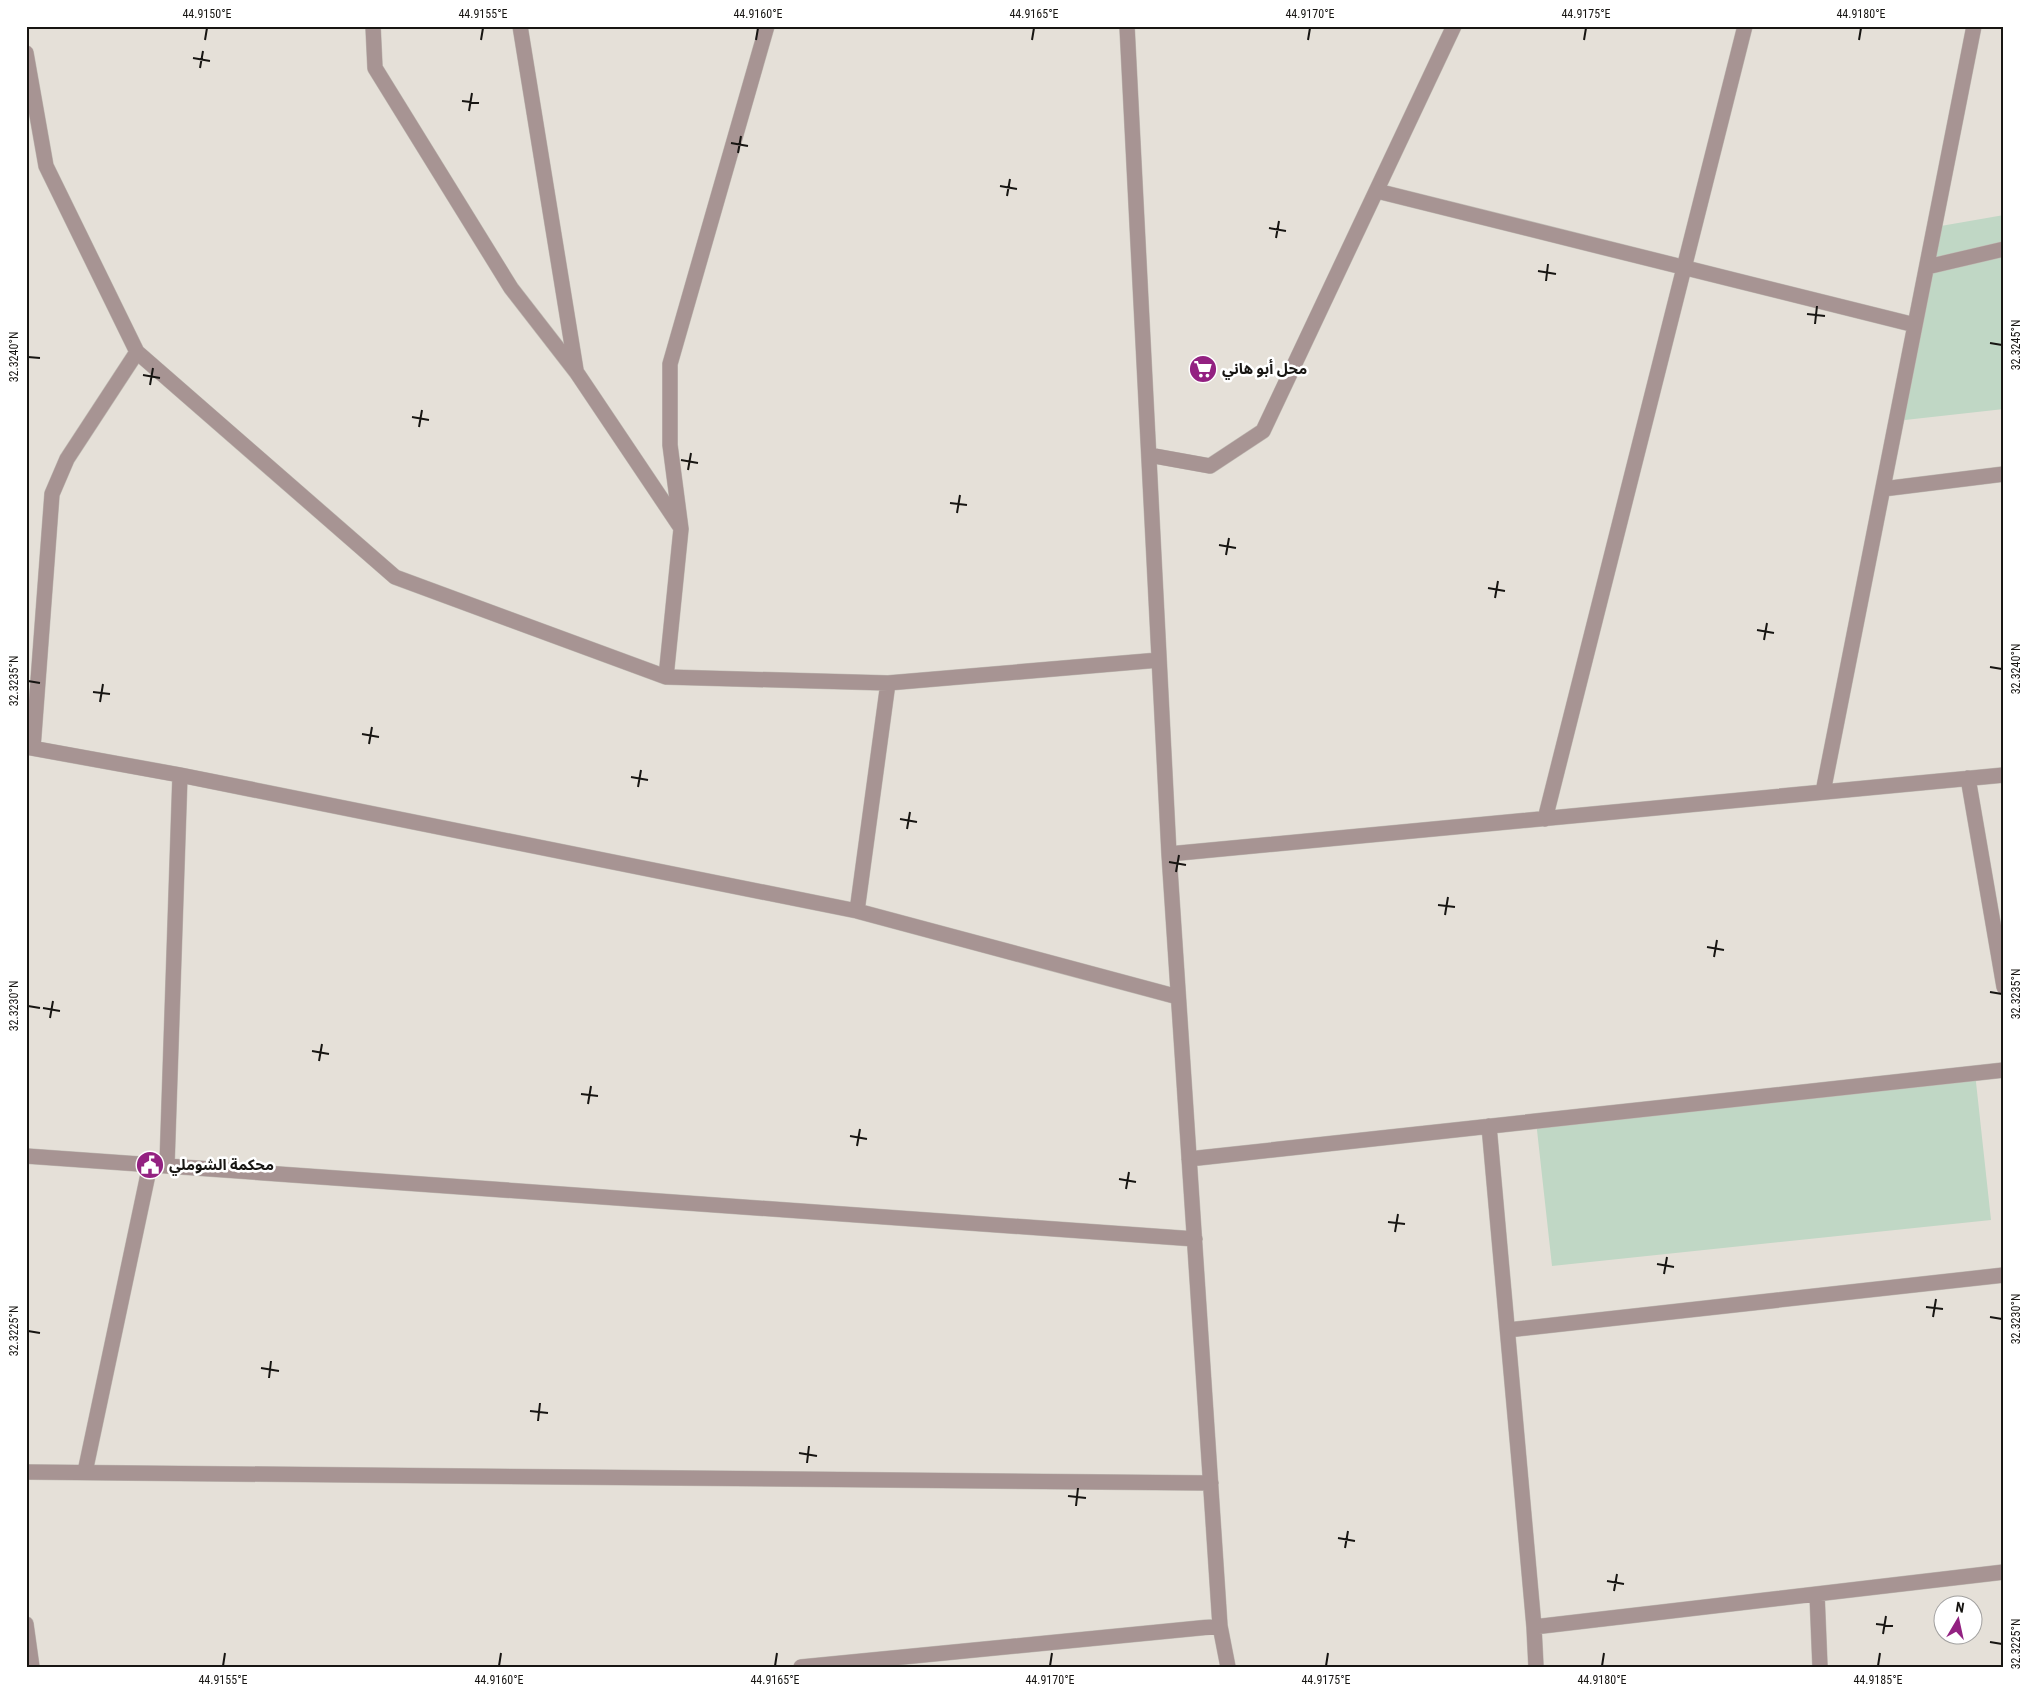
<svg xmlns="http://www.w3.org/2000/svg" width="2030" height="1693" font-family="'Roboto Condensed','Noto Sans Arabic',sans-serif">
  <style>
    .green { fill: #c0d7c5 }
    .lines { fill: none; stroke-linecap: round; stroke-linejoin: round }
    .minor-casing { stroke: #c0bbb4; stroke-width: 16 }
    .minor { stroke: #a79493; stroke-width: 15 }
    .ticks { fill: none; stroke: #171512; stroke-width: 2 }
    .labels { text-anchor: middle; stroke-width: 5; stroke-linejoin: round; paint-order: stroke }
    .poi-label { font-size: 15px; font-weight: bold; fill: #171512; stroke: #fff; text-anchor: start }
    .neatline { fill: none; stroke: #171512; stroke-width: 2 }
    .ticks-label { font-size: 12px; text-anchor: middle; fill: #171512 }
  </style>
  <rect width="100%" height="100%" fill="#e5e0d8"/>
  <path class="green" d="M 2004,215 L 2004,409 L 1896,421 L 1935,227 Z
    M 1975,1073 L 1991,1220 L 1552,1266 L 1536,1121 Z"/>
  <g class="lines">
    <defs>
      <path id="minor" d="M 373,26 L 375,68 L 511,288 L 577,373 L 679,525
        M 520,26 L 576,370
        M 1127,26 L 1169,854 L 1220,1626 L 1228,1667
        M 26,53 L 46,166 L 137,352 L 395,577 L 666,677 L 888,683 L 1159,660
        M 1377,191 L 1915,325
        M 1927,267 L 2004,249
        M 1149,455 L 1210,466 L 1263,431 L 1454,26
        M 1883,489 L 2004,474
        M 666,677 L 681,529 L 670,445 L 670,364 L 767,26
        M 26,747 L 180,775 L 857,911 L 1178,997
        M 33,748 L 52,494 L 67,459 L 137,352
        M 1968,778 L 2004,987
        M 1823,792 L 1974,26
        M 1545,819 L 1745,26
        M 1169,854 L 2004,775
        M 857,911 L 888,683
        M 1489,1126 L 1534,1627 L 1536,1667
        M 26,1156 L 1195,1239
        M 1189,1159 L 2004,1070
        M 167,1165 L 180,775
        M 1508,1330 L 2004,1275
        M 26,1472 L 1211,1483
        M 85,1472 L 150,1165
        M 1817,1594 L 1820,1667
        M 26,1624 L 32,1667
        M 1534,1627 L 2004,1572
        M 801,1667 L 1220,1626"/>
    </defs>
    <use href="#minor" class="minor-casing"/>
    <use href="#minor" class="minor"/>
  </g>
  <path class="ticks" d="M 205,40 L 207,28M 481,40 L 483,28M 756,40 L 758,28M 1032,40 L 1034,28M 1308,40 L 1310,28M 1584,40 L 1586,28M 1859,40 L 1861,28M 193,58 L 210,61M 200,68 L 203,51M 462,101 L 479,103M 469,111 L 472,93M 731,143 L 748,146M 738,153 L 741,136M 1000,186 L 1017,189M 1007,196 L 1010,179M 1269,228 L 1286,231M 1276,238 L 1279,221M 1538,271 L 1556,274M 1546,281 L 1548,264M 1807,314 L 1825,316M 1815,324 L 1817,306M 1990,343 L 2002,345M 28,357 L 40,358M 143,375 L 160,378M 150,385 L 153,368M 412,417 L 429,420M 419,427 L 422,410M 681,460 L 698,463M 688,470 L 691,453M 950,503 L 967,505M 957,513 L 960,495M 1219,545 L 1236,548M 1226,555 L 1229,538M 1488,588 L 1505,591M 1495,598 L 1498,581M 1757,630 L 1774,633M 1764,640 L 1767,623M 1990,667 L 2002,669M 28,681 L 40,683M 93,692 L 110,694M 100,702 L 103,684M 362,734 L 379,737M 369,744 L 372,727M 631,777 L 648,780M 638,787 L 641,770M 900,819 L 917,822M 907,829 L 910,812M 1169,862 L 1186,865M 1176,872 L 1179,855M 1438,905 L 1455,907M 1445,915 L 1448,897M 1707,947 L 1724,950M 1714,957 L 1717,940M 1990,992 L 2002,994M 28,1006 L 40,1008M 43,1008 L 60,1011M 50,1018 L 53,1001M 312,1051 L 329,1054M 319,1061 L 322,1044M 581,1094 L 598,1096M 588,1104 L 591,1086M 850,1136 L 867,1139M 857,1146 L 860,1129M 1119,1179 L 1136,1182M 1126,1189 L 1129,1172M 1388,1222 L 1405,1224M 1395,1232 L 1398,1214M 1657,1264 L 1674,1267M 1664,1274 L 1667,1257M 1926,1307 L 1943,1309M 1933,1317 L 1936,1299M 1990,1317 L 2002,1319M 28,1331 L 40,1333M 261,1368 L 279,1371M 269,1378 L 271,1361M 530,1411 L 548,1413M 538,1421 L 540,1403M 799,1453 L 817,1456M 807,1463 L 809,1446M 1068,1496 L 1086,1498M 1076,1506 L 1078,1488M 1338,1538 L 1355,1541M 1345,1548 L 1348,1531M 1607,1581 L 1624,1584M 1614,1591 L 1617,1574M 1876,1624 L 1893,1626M 1883,1634 L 1886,1616M 1990,1642 L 2002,1644M 223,1666 L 225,1653M 499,1666 L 501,1653M 775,1666 L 777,1653M 1050,1666 L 1052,1653M 1326,1666 L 1328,1653M 1602,1666 L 1604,1653M 1878,1666 L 1880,1653"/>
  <defs>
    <symbol id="supermarket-disc" viewBox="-11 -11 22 22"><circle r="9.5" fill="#932181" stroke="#fff"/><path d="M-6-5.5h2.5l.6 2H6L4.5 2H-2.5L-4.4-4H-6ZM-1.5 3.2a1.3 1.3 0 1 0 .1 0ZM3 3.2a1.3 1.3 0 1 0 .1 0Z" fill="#fff"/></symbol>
    <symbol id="civic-disc" viewBox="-11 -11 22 22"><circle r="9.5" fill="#932181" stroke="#fff"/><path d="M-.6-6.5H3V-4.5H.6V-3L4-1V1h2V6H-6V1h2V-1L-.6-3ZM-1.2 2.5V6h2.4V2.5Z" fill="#fff"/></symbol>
  </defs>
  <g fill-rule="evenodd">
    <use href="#supermarket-disc" x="1187" y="353" width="32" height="32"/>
    <use href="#civic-disc" x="134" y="1149" width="32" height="32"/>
  </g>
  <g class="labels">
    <g class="poi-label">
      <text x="1222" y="374">محل أبو هاني</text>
      <text x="169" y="1170">محكمة الشوملي</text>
    </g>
  </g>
  <rect width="2030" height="1693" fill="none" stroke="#ffffff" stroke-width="55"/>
  <g transform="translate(1958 1620) rotate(9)"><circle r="24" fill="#ffffff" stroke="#a2a1a0"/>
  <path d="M0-4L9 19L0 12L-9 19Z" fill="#932181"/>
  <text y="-8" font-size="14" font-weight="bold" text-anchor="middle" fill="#171512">N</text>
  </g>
  <rect x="28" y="28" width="1974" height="1638" class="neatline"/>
  <g class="ticks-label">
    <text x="207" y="18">44.9150°E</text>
    <text x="483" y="18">44.9155°E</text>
    <text x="758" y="18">44.9160°E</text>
    <text x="1034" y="18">44.9165°E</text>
    <text x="1310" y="18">44.9170°E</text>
    <text x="1586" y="18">44.9175°E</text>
    <text x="1861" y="18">44.9180°E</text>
    <text transform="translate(2016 345) rotate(-90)" y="4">32.3245°N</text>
    <text transform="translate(14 357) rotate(-90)" y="4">32.3240°N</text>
    <text transform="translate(2016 669) rotate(-90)" y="4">32.3240°N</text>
    <text transform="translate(14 681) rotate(-90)" y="4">32.3235°N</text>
    <text transform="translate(2016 994) rotate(-90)" y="4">32.3235°N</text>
    <text transform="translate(14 1006) rotate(-90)" y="4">32.3230°N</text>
    <text transform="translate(2016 1319) rotate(-90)" y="4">32.3230°N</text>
    <text transform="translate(14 1331) rotate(-90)" y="4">32.3225°N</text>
    <text transform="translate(2016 1644) rotate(-90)" y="4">32.3225°N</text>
    <text x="223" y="1684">44.9155°E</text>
    <text x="499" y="1684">44.9160°E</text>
    <text x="775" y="1684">44.9165°E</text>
    <text x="1050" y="1684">44.9170°E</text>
    <text x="1326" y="1684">44.9175°E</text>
    <text x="1602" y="1684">44.9180°E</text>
    <text x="1878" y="1684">44.9185°E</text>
  </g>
</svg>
